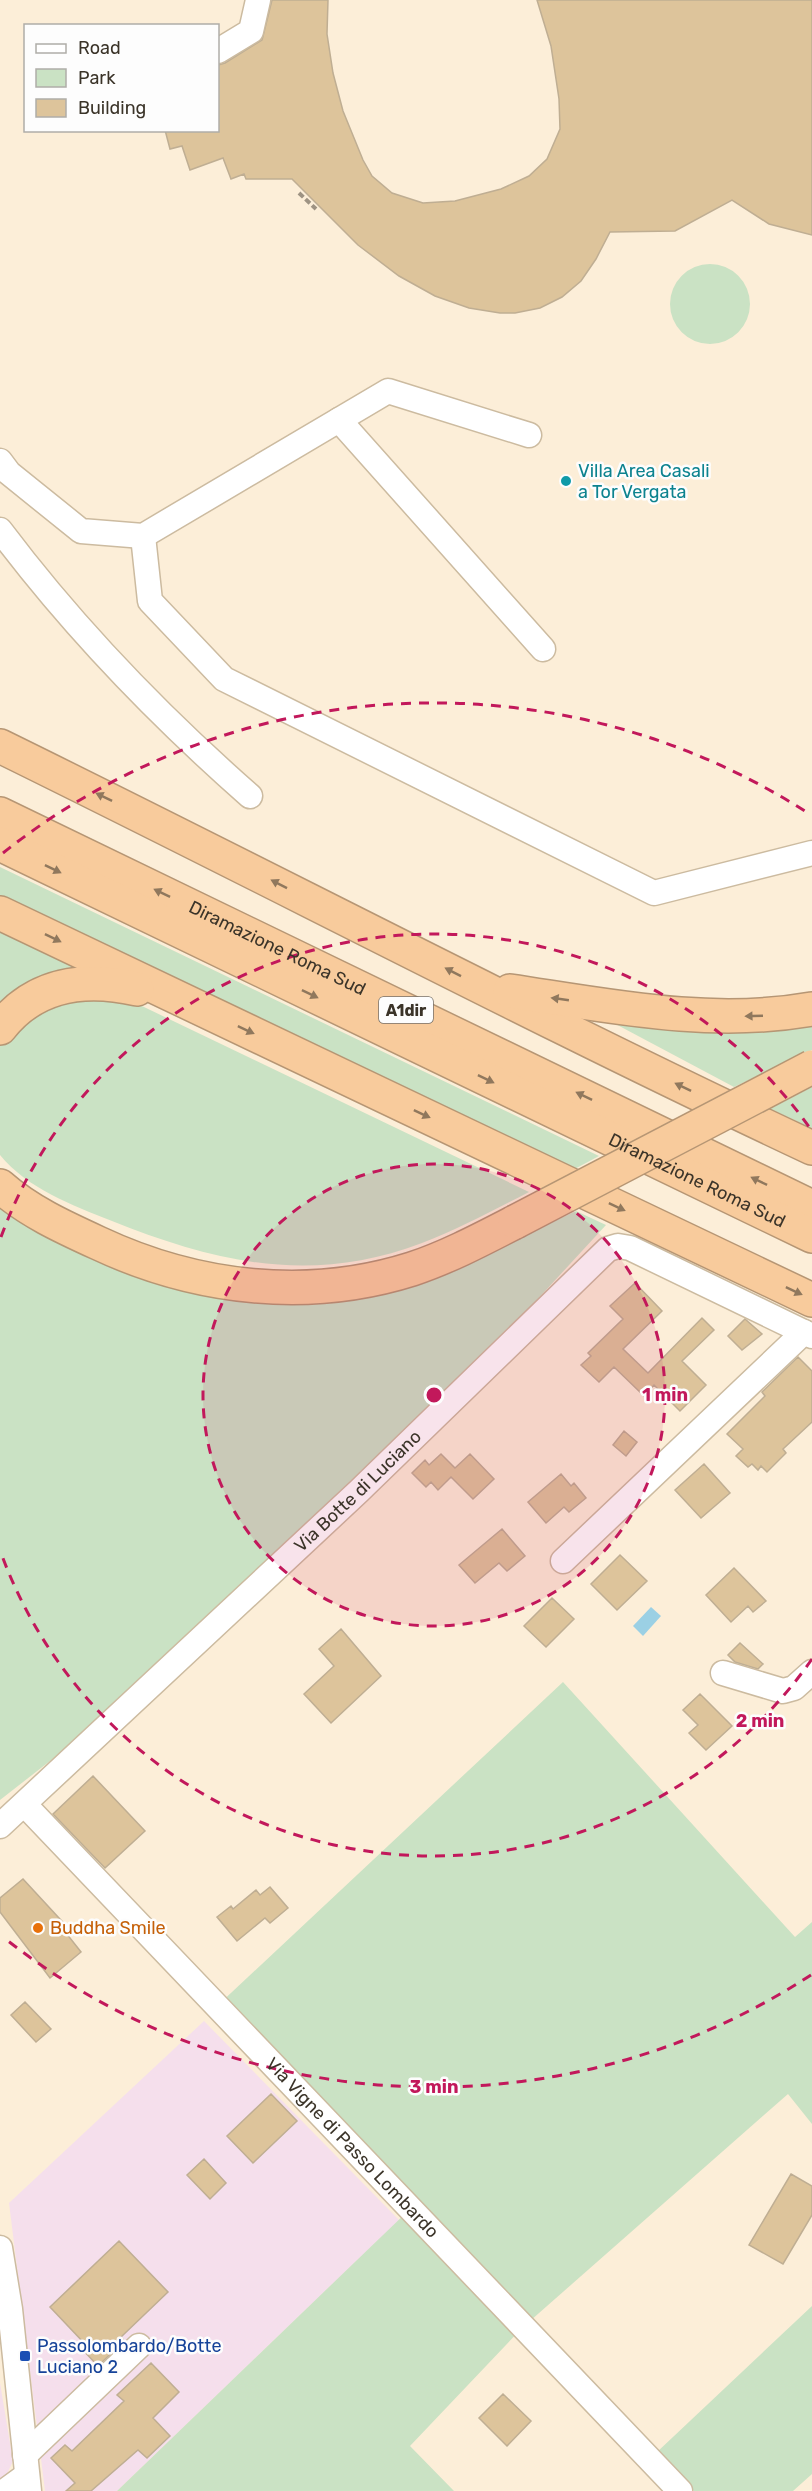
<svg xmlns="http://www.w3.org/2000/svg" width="812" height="2491" font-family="Rubik,sans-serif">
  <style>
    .industrial { fill: #f5dfec }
    .green { fill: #cae2c4 }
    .water { fill: #9bd0e4 }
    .building { fill: #ddc49b; stroke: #bfae93; stroke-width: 1.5 }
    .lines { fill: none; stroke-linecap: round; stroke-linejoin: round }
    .minor-casing { stroke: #ccbba0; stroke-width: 27 }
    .highway-casing { stroke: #b69674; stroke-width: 36 }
    .path { stroke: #9e9383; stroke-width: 4; stroke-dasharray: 6 3; stroke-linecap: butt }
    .minor { stroke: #fff; stroke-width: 24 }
    .highway { stroke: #f8cb9c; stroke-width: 33 }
    .highway-bridge-casing { stroke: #b69674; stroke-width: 36; stroke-linecap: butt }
    .highway-bridge { stroke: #f8cb9c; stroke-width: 33 }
    .oneway { fill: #90785d }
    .ring { fill: none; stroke: #c2185b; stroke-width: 3; stroke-dasharray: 10 8 }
    .culture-dot { fill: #0f9aa8; stroke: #fdfdfd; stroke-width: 2 }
    .food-dot { fill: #e8710a; stroke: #fdfdfd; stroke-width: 2 }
    .transit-dot { fill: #1a4fb4; stroke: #fdfdfd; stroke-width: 2 }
    .labels { text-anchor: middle; stroke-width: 5; stroke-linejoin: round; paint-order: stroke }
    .shield { fill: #fdfdfd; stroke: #757069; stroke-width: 1.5 }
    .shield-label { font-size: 16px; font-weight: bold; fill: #3b3429 }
    .culture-label { font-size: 18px; fill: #0d838f; stroke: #fdfdfd; text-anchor: start }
    .street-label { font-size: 18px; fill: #3b3429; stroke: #fdfdfd }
    .food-label { font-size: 18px; fill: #c56008; stroke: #fdfdfd; text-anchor: start }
    .transit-label { font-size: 18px; fill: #164399; stroke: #fdfdfd; text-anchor: start }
    .centre { fill: #c2185b; stroke: #fdfdfd; stroke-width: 3 }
    .ring-label { font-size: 18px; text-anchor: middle; font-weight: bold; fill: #c2185b; stroke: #fdfdfd; stroke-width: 5; stroke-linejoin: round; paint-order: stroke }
  </style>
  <rect width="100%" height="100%" fill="#fceed8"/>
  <path class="industrial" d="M 204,2021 L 399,2220 L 117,2491 L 45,2491 L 9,2203 Z
    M 0,2383 L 13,2461 L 7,2474 L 0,2479 Z"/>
  <path class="green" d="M670 304a40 40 0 1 1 80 0a40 40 0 1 1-80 0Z
    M 0,867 L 599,1156 L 569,1172 L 0,899 Z
    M 0,929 L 86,972 L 0,1008 Z
    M 68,993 L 128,1000 L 144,1007 L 529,1192 C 494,1210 459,1229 422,1243 C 312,1285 217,1263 112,1221 C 72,1205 28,1189 0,1155 L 0,1043 Z
    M 812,1019 L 812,1050 L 734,1087 L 608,1020 Z
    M 812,1087 L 812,1128 L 770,1109 Z
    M 0,1204 L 171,1277 L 448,1271 L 576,1211 L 606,1225 L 486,1355 L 82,1736 L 0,1800 Z
    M 563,1682 L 795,1937 L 812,1922 L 812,2124 L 788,2094 L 522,2328 L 410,2446 L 454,2491 L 117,2491 L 409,2210 L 216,2007 Z
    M 812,2306 L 812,2474 L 793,2491 L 694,2491 L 656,2453 Z"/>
  <path class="water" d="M 651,1607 L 661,1616 L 643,1636 L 633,1626 Z"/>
  <path class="building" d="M 272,0 L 328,0 L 327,34 L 333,73 L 343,111 L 363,160 L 372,176 L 392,193 L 423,203 L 455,201 L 501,189 L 529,176 L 547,159 L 560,129 L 559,99 L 551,46 L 537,0 L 812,0 L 812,235 L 769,224 L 732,200 L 675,231 L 610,232 L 596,259 L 581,281 L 562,297 L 540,308 L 515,313 L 500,313 L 469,308 L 435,296 L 399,276 L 358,245 L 292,179 L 246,179 L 244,174 L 231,179 L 223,158 L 190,170 L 182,146 L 170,149 L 165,130 L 218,130 L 218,65 L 225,63 L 262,40 Z
    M 635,1283 L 662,1311 L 623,1349 L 648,1373 L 702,1318 L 714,1330 L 682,1361 L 706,1385 L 680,1411 L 654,1385 L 644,1396 L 614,1367 L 599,1382 L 581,1365 L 591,1356 L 588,1353 L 623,1319 L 610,1306 Z
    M 745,1319 L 762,1334 L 742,1350 L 728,1336 Z
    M 798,1357 L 812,1371 L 812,1422 L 783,1449 L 786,1453 L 767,1472 L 761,1466 L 758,1470 L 752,1464 L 748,1467 L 736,1456 L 743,1449 L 727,1434 L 765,1396 L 762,1392 Z
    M 624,1431 L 637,1442 L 626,1456 L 613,1445 Z
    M 441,1454 L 455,1468 L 470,1454 L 494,1479 L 473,1499 L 451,1477 L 438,1490 L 431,1482 L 426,1487 L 412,1473 L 425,1460 L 429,1465 Z
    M 704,1464 L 730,1493 L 701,1518 L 675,1490 Z
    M 561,1474 L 571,1486 L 574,1483 L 586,1498 L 569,1512 L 564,1507 L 546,1523 L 528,1502 Z
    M 502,1529 L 525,1556 L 507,1571 L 499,1563 L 475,1583 L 459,1565 Z
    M 620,1555 L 647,1581 L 617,1610 L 591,1584 Z
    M 734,1568 L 766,1601 L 753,1612 L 748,1606 L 731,1622 L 706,1595 Z
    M 552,1598 L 574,1619 L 546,1647 L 524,1626 Z
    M 341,1629 L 381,1676 L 331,1723 L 304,1694 L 334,1666 L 319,1649 Z
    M 740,1643 L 763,1664 L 758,1669 L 735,1662 L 728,1655 Z
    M 700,1694 L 732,1726 L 706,1750 L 689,1733 L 698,1725 L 683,1710 Z
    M 93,1776 L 145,1831 L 105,1868 L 53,1814 Z
    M 23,1879 L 70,1930 L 66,1933 L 81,1952 L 50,1978 L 0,1912 L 0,1898 Z
    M 270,1887 L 288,1908 L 270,1923 L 265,1918 L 237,1941 L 217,1917 L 231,1906 L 233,1909 L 256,1890 L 260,1895 Z
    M 25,2002 L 51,2029 L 36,2042 L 11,2015 Z
    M 271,2094 L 297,2121 L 253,2163 L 227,2136 Z
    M 204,2159 L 226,2183 L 210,2199 L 187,2175 Z
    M 791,2174 L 812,2186 L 812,2215 L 783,2264 L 749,2245 Z
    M 119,2241 L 168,2292 L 121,2337 L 124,2341 L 98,2366 L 81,2348 L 85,2344 L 50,2307 Z
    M 151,2363 L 179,2392 L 153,2418 L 170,2436 L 147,2458 L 138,2450 L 91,2491 L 66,2491 L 75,2483 L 51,2458 L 65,2445 L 72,2451 L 124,2401 L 117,2395 Z
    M 503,2394 L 531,2421 L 507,2446 L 479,2418 Z"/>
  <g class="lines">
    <defs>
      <g id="minor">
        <path d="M 218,51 L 251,31 L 258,0"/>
        <path d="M 339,420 L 543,649"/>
        <path d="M 0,461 L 9,473 L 81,531 L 143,536 L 388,391 L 529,435"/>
        <path d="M 0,530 C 73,627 159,716 250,796"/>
        <path d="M 143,536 L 150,601 L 224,679 L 654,893 L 812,853"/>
        <path d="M 563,1561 L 804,1332"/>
        <path d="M 723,1673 L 783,1691 L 794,1688 L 812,1672"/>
        <path id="s1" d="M 25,1805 L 680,2491"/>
        <path id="s2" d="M 0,1826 L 359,1491 L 608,1249 L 618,1246 L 630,1248 L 812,1336"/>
        <path d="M 0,2248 L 10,2309 L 29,2491"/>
        <path d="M 25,2455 L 139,2346"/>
        <path d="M 5,2491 L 27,2475"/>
      </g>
      <g id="highway">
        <path d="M 0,746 C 271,879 539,1020 812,1148"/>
        <path id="s3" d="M 0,814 L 812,1207"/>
        <path id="s4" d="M 0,844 L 812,1236"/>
        <path d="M 0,913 L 812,1300"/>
        <path d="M 510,991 C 610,1006 711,1027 812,1009"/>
        <path d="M 0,1028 C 35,983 85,977 137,989"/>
        <path d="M 0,1186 C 28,1211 63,1227 98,1243 C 196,1289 308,1302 412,1269 C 448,1257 482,1239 515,1222"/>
      </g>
    </defs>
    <use href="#minor" class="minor-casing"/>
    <use href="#highway" class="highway-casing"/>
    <path class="path" d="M 299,193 L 316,209"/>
    <use href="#minor" class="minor"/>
    <use href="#highway" class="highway"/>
    <defs>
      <path id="highway-bridge" d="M 515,1222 L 812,1067"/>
    </defs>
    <use href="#highway-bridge" class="highway-bridge-casing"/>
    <use href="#highway-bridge" class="highway-bridge"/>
  </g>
  <defs><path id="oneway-solid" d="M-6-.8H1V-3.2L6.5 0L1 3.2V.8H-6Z" transform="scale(1.5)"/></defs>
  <g class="oneway">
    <use href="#oneway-solid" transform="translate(104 797) rotate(-154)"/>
    <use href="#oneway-solid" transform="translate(53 869) rotate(26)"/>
    <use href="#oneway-solid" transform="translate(279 884) rotate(-153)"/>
    <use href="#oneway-solid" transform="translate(162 893) rotate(-154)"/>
    <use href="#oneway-solid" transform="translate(53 938) rotate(26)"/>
    <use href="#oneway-solid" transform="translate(453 972) rotate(-153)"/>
    <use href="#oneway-solid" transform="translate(310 994) rotate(26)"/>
    <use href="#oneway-solid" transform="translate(560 999) rotate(-172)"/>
    <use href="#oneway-solid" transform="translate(754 1016) rotate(178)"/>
    <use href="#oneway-solid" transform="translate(246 1030) rotate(25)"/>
    <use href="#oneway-solid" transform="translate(486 1079) rotate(26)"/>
    <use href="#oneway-solid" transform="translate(683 1087) rotate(-154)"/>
    <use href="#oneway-solid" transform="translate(584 1096) rotate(-154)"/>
    <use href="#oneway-solid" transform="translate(422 1114) rotate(25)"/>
    <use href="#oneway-solid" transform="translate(759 1181) rotate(-154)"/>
    <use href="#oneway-solid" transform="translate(617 1207) rotate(25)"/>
    <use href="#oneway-solid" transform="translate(794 1291) rotate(25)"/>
  </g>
  <circle cx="434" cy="1395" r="231" fill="#c2185b" fill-opacity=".12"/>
  <g class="ring">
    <circle cx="434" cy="1395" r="231"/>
    <path d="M812 1659A461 461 0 0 1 1 1553M1 1237A461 461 0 0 1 812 1131"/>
    <path d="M811 1975A692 692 0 0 1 3 1937M3 853A692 692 0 0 1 811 815"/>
  </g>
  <circle class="culture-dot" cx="566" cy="481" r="6"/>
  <circle class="food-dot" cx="38" cy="1928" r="6"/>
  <rect class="transit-dot" x="19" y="2350" width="12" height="12" rx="3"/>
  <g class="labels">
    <rect class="shield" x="379" y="997" width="54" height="26" rx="4.5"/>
    <g class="shield-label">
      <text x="406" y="1016">A1dir</text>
    </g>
    <g class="culture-label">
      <text x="578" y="477">Villa Area Casali<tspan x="578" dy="21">a Tor Vergata</tspan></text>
    </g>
    <g class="street-label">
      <text dy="6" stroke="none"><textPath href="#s3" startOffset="308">Diramazione Roma Sud</textPath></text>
      <text dy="6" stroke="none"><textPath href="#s4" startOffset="774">Diramazione Roma Sud</textPath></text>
      <text dy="6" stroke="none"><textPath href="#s2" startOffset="490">Via Botte di Luciano</textPath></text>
      <text dy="6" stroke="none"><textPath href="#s1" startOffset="474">Via Vigne di Passo Lombardo</textPath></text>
    </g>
    <g class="food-label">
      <text x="50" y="1934">Buddha Smile</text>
    </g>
    <g class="transit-label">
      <text x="37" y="2352">Passolombardo/Botte<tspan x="37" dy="21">Luciano 2</tspan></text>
    </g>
  </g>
  <circle cx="434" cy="1395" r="9" class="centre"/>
  <g class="ring-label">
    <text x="665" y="1401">1 min</text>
    <text x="760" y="1727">2 min</text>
    <text x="434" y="2093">3 min</text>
  </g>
  <rect x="24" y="24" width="195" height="108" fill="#fdfdfd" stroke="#afada8" stroke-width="1.5"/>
  <rect x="36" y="44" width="30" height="9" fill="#ffffff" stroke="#afada8" stroke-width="1.5"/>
  <text x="78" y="54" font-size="18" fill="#3b3429">Road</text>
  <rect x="36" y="69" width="30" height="18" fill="#cae2c4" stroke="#afada8" stroke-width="1.5"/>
  <text x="78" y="84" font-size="18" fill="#3b3429">Park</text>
  <rect x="36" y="99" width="30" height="18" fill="#ddc49b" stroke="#afada8" stroke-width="1.5"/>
  <text x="78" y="114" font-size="18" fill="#3b3429">Building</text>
</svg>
